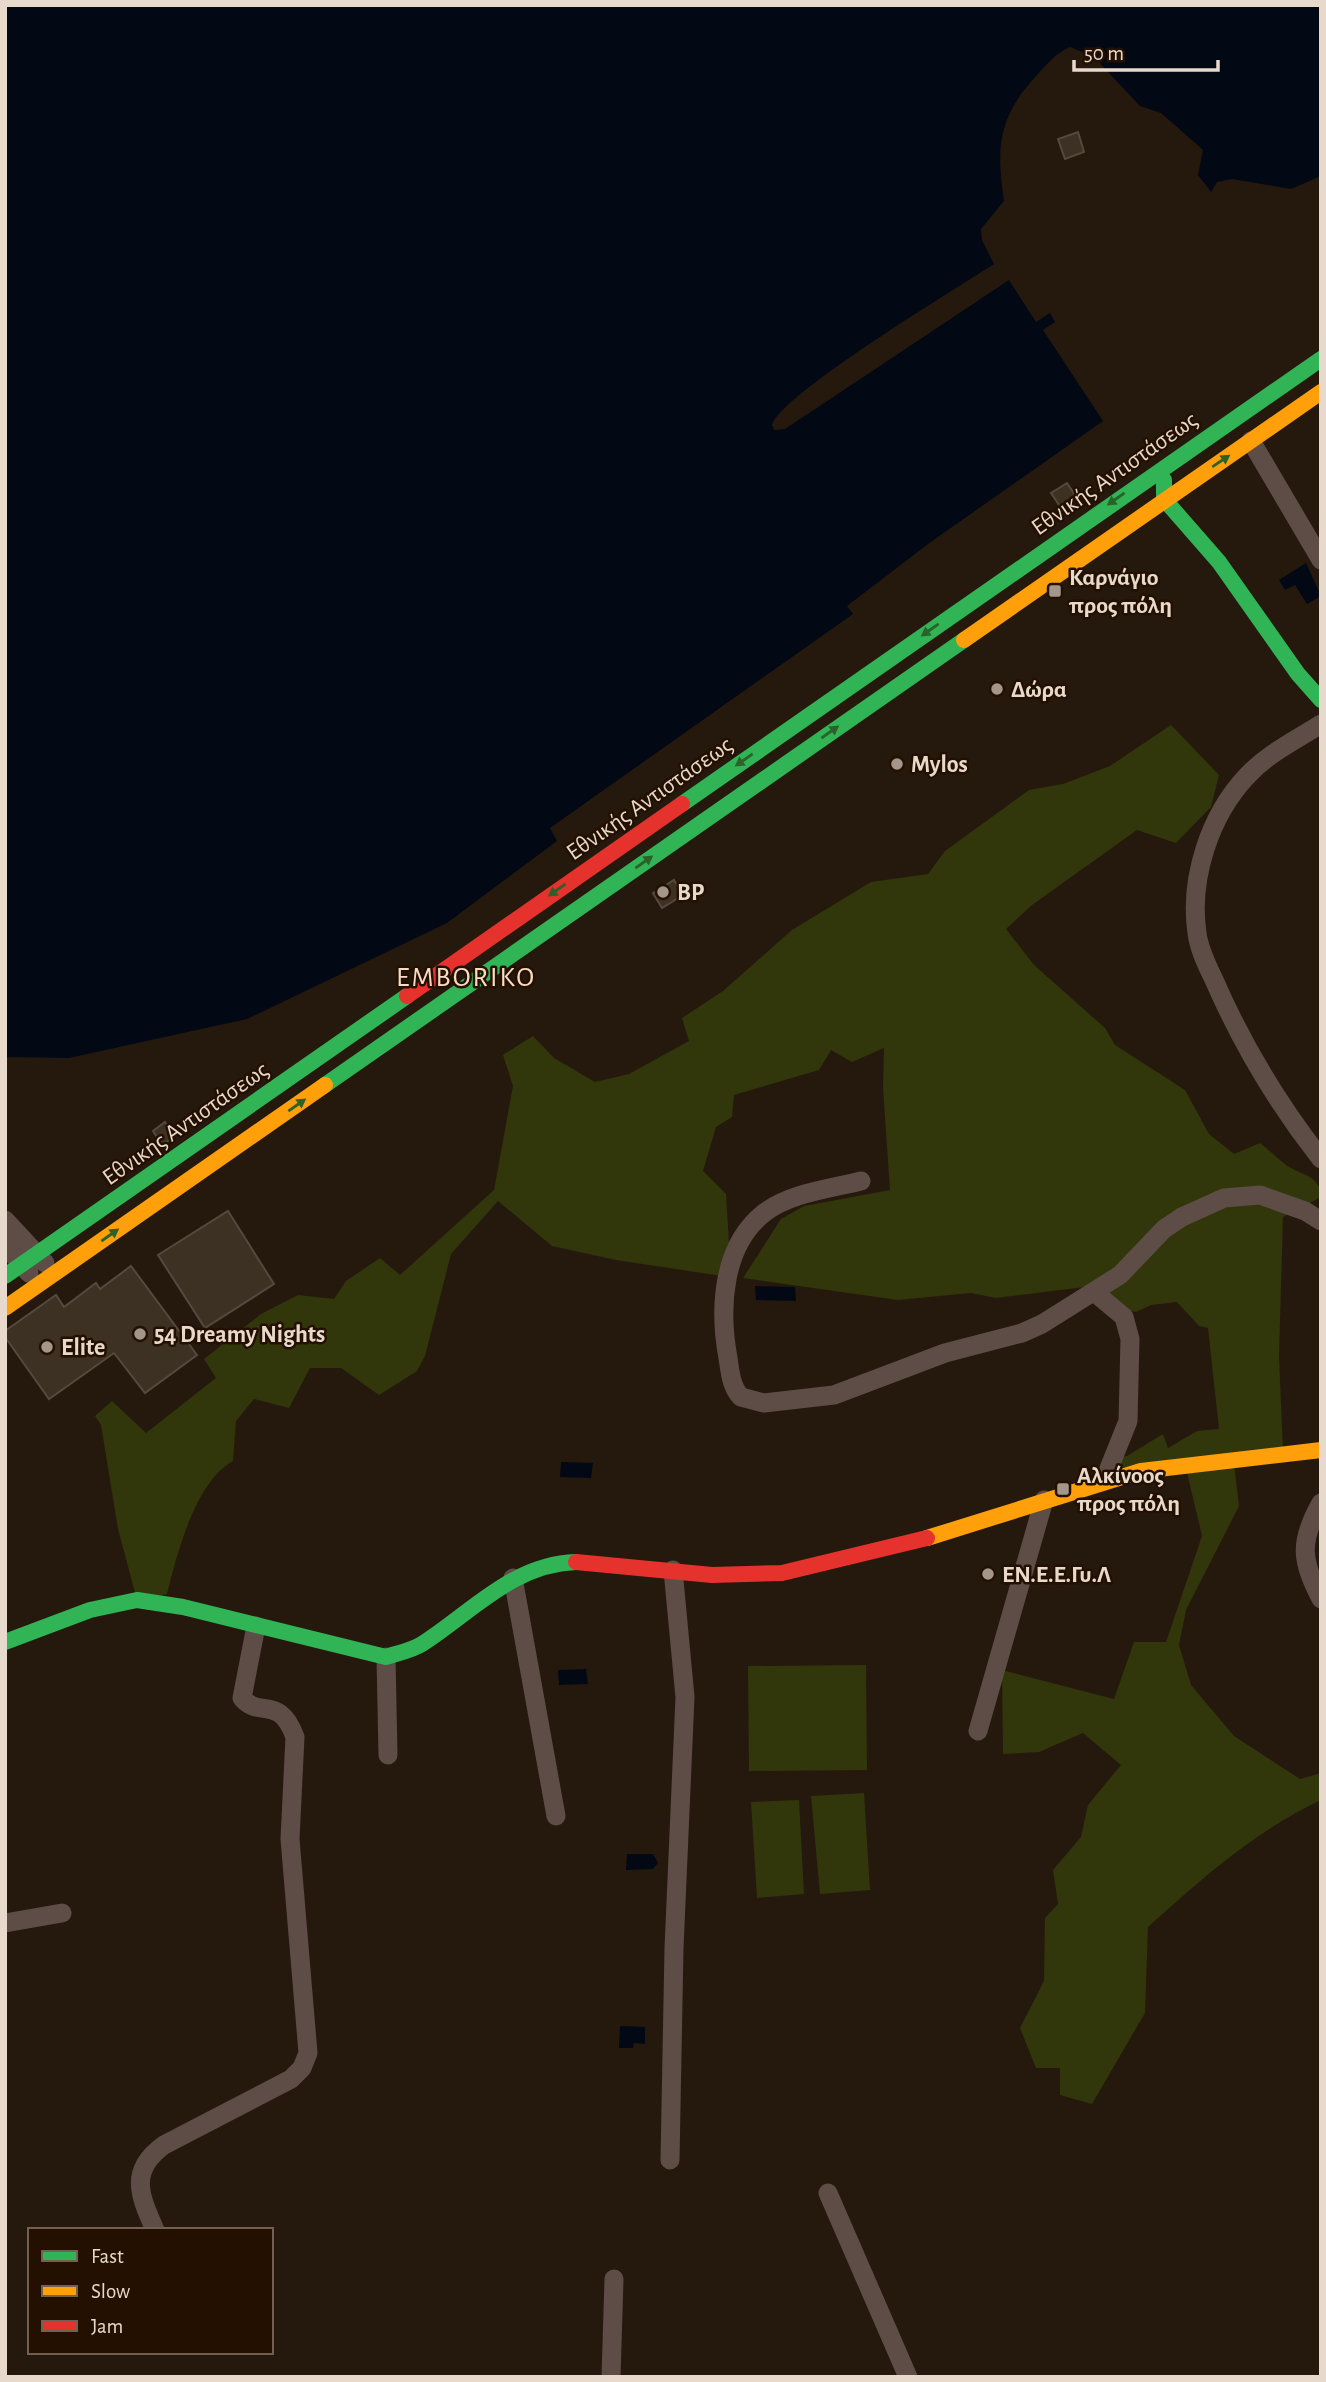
<svg xmlns="http://www.w3.org/2000/svg" width="1326" height="2382" font-family="'Alegreya Sans',sans-serif">
  <style>
    .green { fill: #31360b }
    .water { fill: #030815 }
    .building { fill: #3c3123; stroke: #53493f; stroke-width: 2 }
    .lines { fill: none; stroke-linecap: round; stroke-linejoin: round }
    .street { stroke: #5e4d46; stroke-width: 19 }
    .fast { stroke: #30b455; stroke-width: 16 }
    .slow { stroke: #ff9f0a; stroke-width: 16 }
    .jam { stroke: #e5322d; stroke-width: 16 }
    .oneway { fill: #2a622a }
    .poi-dot { fill: #a4968a; stroke: #241000; stroke-width: 2.5 }
    .labels { text-anchor: middle; stroke-width: 5; stroke-linejoin: round; paint-order: stroke }
    .street-label { font-size: 24px; fill: #e8d9cd; stroke: #241000 }
    .poi-label { font-size: 24px; font-weight: bold; fill: #e8d9cd; stroke: #241000; text-anchor: start }
    .quarter-label { font-size: 28px; letter-spacing: 2px; fill: #f8dbc2; stroke: #241000 }
  </style>
  <rect width="100%" height="100%" fill="#25190e"/>
  <path class="green" d="M 1171,725 L 1219,775 L 1211,807 L 1176,843 L 1137,830 L 1032,905 L 1006,929 L 1034,965 L 1105,1028 L 1115,1045 L 1185,1090 L 1209,1134 L 1234,1154 L 1260,1143 C 1269,1150 1277,1158 1286,1165 C 1300,1175 1321,1175 1321,1197 L 1283,1217 L 1279,1356 L 1283,1450 L 1233,1455 L 1239,1506 L 1186,1610 L 1179,1645 L 1191,1685 L 1234,1736 L 1300,1779 L 1321,1773 L 1321,1800 C 1255,1831 1201,1879 1148,1927 L 1145,2013 L 1092,2104 L 1060,2095 L 1060,2068 L 1036,2068 L 1020,2028 L 1044,1981 L 1045,1918 L 1058,1904 L 1053,1870 L 1081,1837 L 1088,1805 L 1121,1765 L 1083,1733 L 1039,1752 L 1003,1754 L 1002,1670 L 1114,1699 L 1134,1642 L 1166,1642 L 1202,1536 L 1184,1460 L 1113,1472 L 1118,1458 L 1127,1456 L 1163,1434 L 1168,1448 L 1197,1431 L 1219,1429 L 1208,1328 L 1199,1326 L 1177,1302 L 1151,1305 L 1136,1312 L 1099,1305 L 1085,1287 L 996,1298 L 971,1293 L 898,1300 L 743,1278 L 781,1219 L 804,1206 L 890,1190 L 883,1088 L 884,1048 L 852,1062 L 831,1050 L 819,1070 L 734,1095 L 732,1117 L 716,1127 L 703,1171 L 726,1194 L 729,1243 L 722,1276 L 616,1260 L 552,1246 L 498,1201 L 451,1254 L 425,1356 L 417,1371 L 379,1395 L 341,1368 L 310,1368 L 289,1408 L 254,1399 L 236,1421 L 233,1461 C 195,1482 177,1554 167,1594 L 137,1600 L 118,1529 L 101,1425 L 95,1416 L 112,1401 L 146,1433 L 216,1378 L 204,1359 L 261,1314 L 298,1295 L 334,1299 L 346,1281 L 380,1258 L 400,1275 L 494,1190 L 513,1086 L 503,1055 L 533,1036 L 554,1058 L 595,1082 L 629,1074 L 689,1041 L 682,1018 L 723,991 L 792,930 L 871,882 L 928,874 L 945,851 L 1029,790 L 1063,784 L 1110,766 Z
    M 866,1665 L 867,1770 L 749,1771 L 748,1666 Z
    M 864,1793 L 870,1890 L 820,1894 L 811,1796 Z
    M 799,1800 L 804,1894 L 757,1898 L 751,1802 Z"/>
  <path class="water" d="M 5,5 L 1321,5 L 1321,176 L 1291,189 L 1232,179 L 1217,182 L 1211,192 L 1198,175 L 1203,150 L 1161,113 L 1140,106 L 1094,57 L 1070,47 C 1056,53 1048,63 1037,75 C 998,117 996,146 1004,201 L 981,229 L 982,240 L 994,264 C 957,288 780,395 772,425 L 774,430 L 785,429 L 1009,280 L 1036,322 L 1050,313 L 1055,322 L 1043,330 L 1103,421 L 928,544 L 847,606 L 853,614 L 550,828 L 557,841 L 447,923 L 247,1019 L 69,1058 L 5,1057 Z
    M 1306,563 L 1321,596 L 1307,604 L 1295,585 L 1285,590 L 1279,580 Z
    M 755,1286 L 795,1287 L 796,1301 L 756,1300 Z
    M 561,1462 L 593,1463 L 591,1478 L 560,1477 Z
    M 586,1669 L 588,1684 L 559,1685 L 558,1670 Z
    M 627,1854 L 653,1854 L 658,1863 L 653,1869 L 626,1870 Z
    M 620,2026 L 645,2027 L 645,2044 L 634,2043 L 633,2048 L 619,2048 Z"/>
  <path class="building" d="M 1078,132 L 1084,152 L 1065,159 L 1058,139 Z
    M 1067,483 L 1077,498 L 1061,508 L 1051,493 Z
    M 674,880 L 683,895 L 662,908 L 653,893 Z
    M 165,1122 L 175,1136 L 162,1145 L 153,1131 Z
    M 228,1211 L 274,1284 L 205,1328 L 158,1255 Z
    M 131,1266 L 197,1355 L 145,1393 L 114,1353 L 49,1399 L 5,1337 L 5,1331 L 56,1295 L 64,1307 L 96,1283 L 100,1289 Z"/>
  <g class="lines">
    <path class="street" d="M 1251,441 L 1321,560
      M 1321,724 C 1296,740 1267,754 1247,776 C 1210,815 1189,878 1197,933 C 1199,950 1208,967 1215,982 C 1243,1046 1278,1104 1321,1159
      M 861,1181 C 829,1189 790,1193 764,1213 C 722,1246 719,1309 728,1358 C 730,1371 731,1387 741,1397 L 764,1403 L 834,1395 L 945,1353 L 1022,1333 L 1042,1324 L 1120,1275 L 1164,1229 L 1182,1217 L 1224,1198 L 1260,1195 L 1305,1211 L 1321,1221
      M 5,1220 L 45,1263
      M 5,1245 L 29,1273
      M 1094,1292 L 1124,1317 L 1130,1339 L 1128,1421 L 1104,1481
      M 1321,1503 C 1299,1542 1301,1560 1321,1599
      M 513,1578 L 556,1816
      M 386,1657 L 388,1755
      M 978,1731 L 1044,1500
      M 5,1923 L 62,1913
      M 670,2160 L 674,1948 L 685,1697 L 673,1570
      M 828,2193 L 908,2377
      M 155,2230 C 140,2196 128,2171 164,2145 L 291,2079 L 302,2068 L 308,2053 L 290,1839 L 295,1737 C 279,1694 260,1719 242,1698 L 256,1626
      M 611,2377 L 614,2279"/>
    <path class="fast" d="M 1164,480 L 1164,499 L 1219,562 L 1298,674 L 1321,700
      M 682,804 L 1321,359
      M 325,1085 L 964,640
      M 5,1276 L 407,996
      M 5,1642 L 90,1610 L 137,1600 L 183,1607 L 386,1657 C 397,1653 411,1651 422,1644 C 472,1612 513,1564 576,1562"/>
    <path class="slow" d="M 964,640 L 1321,392
      M 5,1308 L 325,1085
      M 927,1538 L 1141,1471 L 1321,1450"/>
    <path class="jam" d="M 407,996 L 682,804
      M 576,1562 L 712,1575 L 782,1573 L 927,1538"/>
  </g>
  <defs><path id="oneway-solid" d="M-6-.8H1V-3.2L6.5 0L1 3.2V.8H-6Z" transform="scale(1.75)"/></defs>
  <g class="oneway">
    <use href="#oneway-solid" transform="translate(1221 461) rotate(-34)"/>
    <use href="#oneway-solid" transform="translate(1116 499) rotate(145)"/>
    <use href="#oneway-solid" transform="translate(930 630) rotate(145)"/>
    <use href="#oneway-solid" transform="translate(830 732) rotate(-35)"/>
    <use href="#oneway-solid" transform="translate(744 760) rotate(145)"/>
    <use href="#oneway-solid" transform="translate(644 862) rotate(-35)"/>
    <use href="#oneway-solid" transform="translate(557 890) rotate(145)"/>
    <use href="#oneway-solid" transform="translate(297 1105) rotate(-35)"/>
    <use href="#oneway-solid" transform="translate(110 1235) rotate(-35)"/>
  </g>
  <g class="poi-dot">
    <rect x="1048" y="584" width="14" height="14" rx="3.5"/>
    <circle cx="997" cy="689" r="7"/>
    <circle cx="897" cy="764" r="7"/>
    <circle cx="663" cy="892" r="7"/>
    <circle cx="140" cy="1334" r="7"/>
    <circle cx="47" cy="1347" r="7"/>
    <rect x="1056" y="1482" width="14" height="14" rx="3.5"/>
    <circle cx="988" cy="1574" r="7"/>
  </g>
  <g class="labels">
    <g class="street-label">
      <text transform="translate(1114 473) rotate(-35)" y="8">Εθνικής Αντιστάσεως</text>
      <text transform="translate(649 798) rotate(-35)" y="8">Εθνικής Αντιστάσεως</text>
      <text transform="translate(185 1123) rotate(-35)" y="8">Εθνικής Αντιστάσεως</text>
    </g>
    <g class="poi-label">
      <text x="1069" y="585">Καρνάγιο<tspan x="1069" dy="28">προς πόλη</tspan></text>
      <text x="1011" y="697">Δώρα</text>
      <text x="911" y="772">Mylos</text>
      <text x="677" y="900">BP</text>
      <text x="154" y="1342">54 Dreamy Nights</text>
      <text x="61" y="1355">Elite</text>
      <text x="1077" y="1483">Αλκίνοος<tspan x="1077" dy="28">προς πόλη</tspan></text>
      <text x="1002" y="1582">ΕΝ.Ε.Ε.Γυ.Λ</text>
    </g>
    <g class="quarter-label">
      <text x="466" y="986">EMBORIKO</text>
    </g>
  </g>
  <rect width="1326" height="2382" fill="none" stroke="#e8d9cd" stroke-width="14"/>
  <rect x="28" y="2228" width="245" height="126" fill="#241000" stroke="#726052" stroke-width="2"/>
  <rect x="42" y="2251" width="35" height="10" fill="#30b455" stroke="#726052" stroke-width="2"/>
  <text x="91" y="2263" font-size="21" fill="#e8d9cd">Fast</text>
  <rect x="42" y="2286" width="35" height="10" fill="#ff9f0a" stroke="#726052" stroke-width="2"/>
  <text x="91" y="2298" font-size="21" fill="#e8d9cd">Slow</text>
  <rect x="42" y="2321" width="35" height="10" fill="#e5322d" stroke="#726052" stroke-width="2"/>
  <text x="91" y="2333" font-size="21" fill="#e8d9cd">Jam</text>
  <path d="M1074 60v10h144v-10" fill="none" stroke="#e8d9cd" stroke-width="3.5"/>
  <text x="1084" y="60" font-size="21" fill="#e8d9cd" stroke="#241000" stroke-width="5" paint-order="stroke">50 m</text>
</svg>
